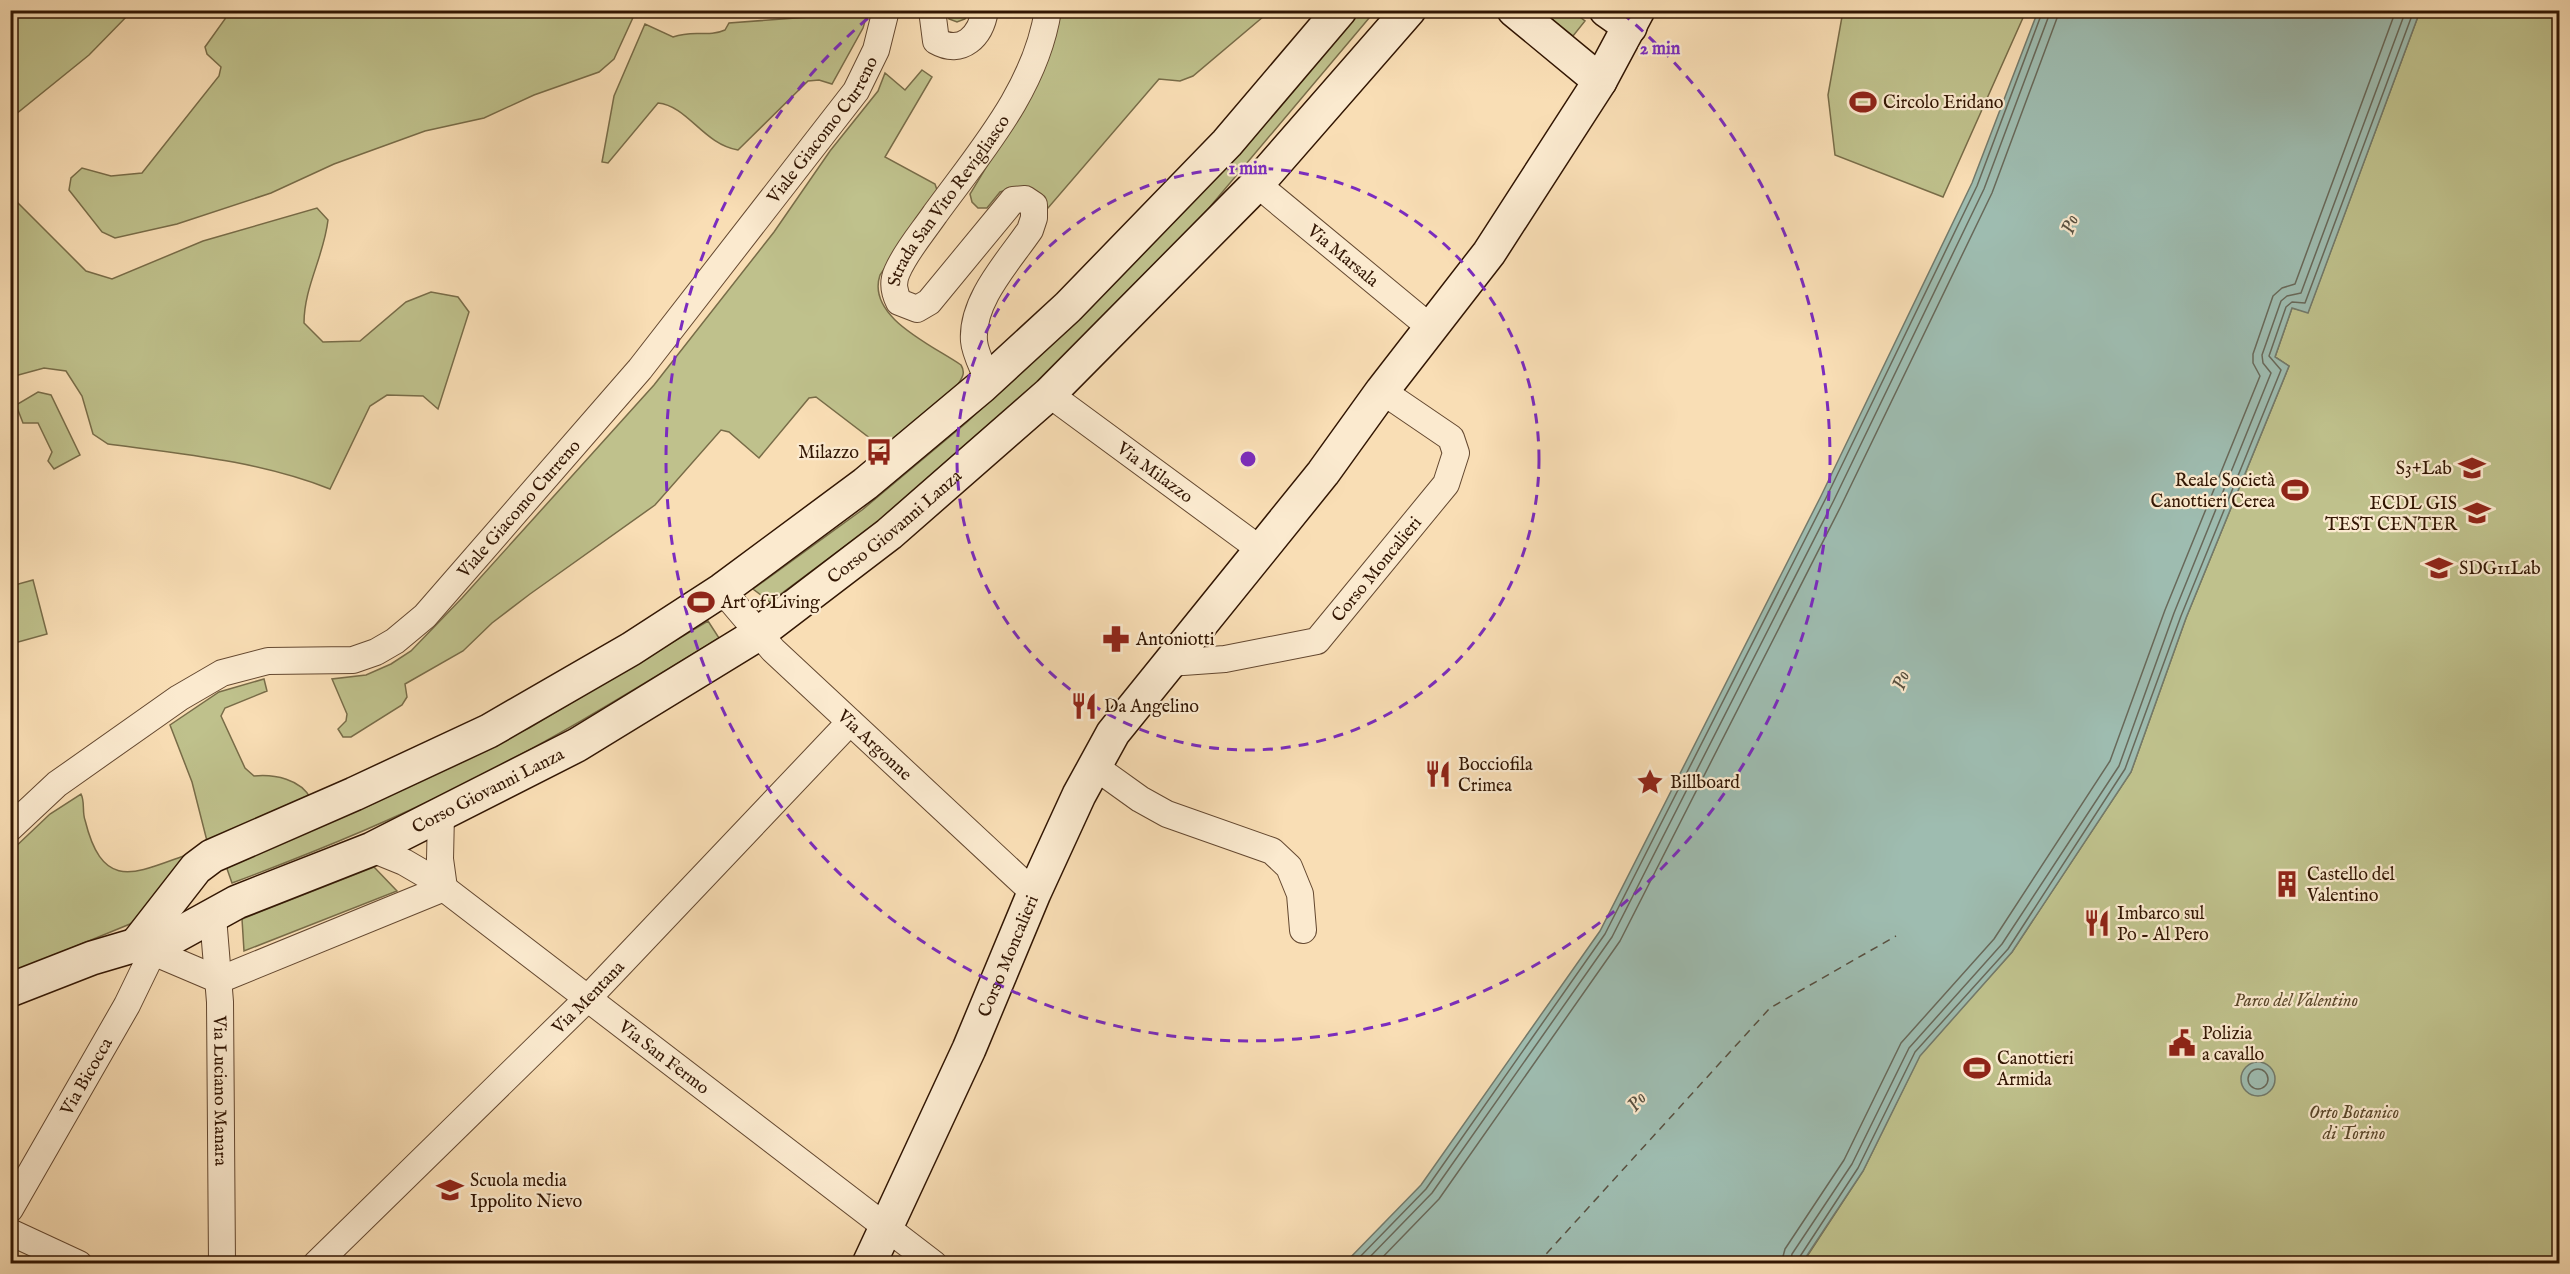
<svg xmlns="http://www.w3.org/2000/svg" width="2570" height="1274" font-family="'IM FELL English',serif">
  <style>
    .green { fill: #bfc18c; stroke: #786c48; stroke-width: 1.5 }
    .water { fill: #9ebcb0; stroke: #737a6b; stroke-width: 1.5 }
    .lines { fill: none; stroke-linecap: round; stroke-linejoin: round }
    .shore { stroke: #68695a; stroke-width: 1.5 }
    .ferry { stroke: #585040; stroke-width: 1.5; stroke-dasharray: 8 6; stroke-linecap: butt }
    .street-casing { stroke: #644830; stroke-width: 28 }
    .secondary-casing { stroke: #321603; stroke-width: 36 }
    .street { stroke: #fbeacf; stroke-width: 26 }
    .secondary { stroke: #fbeacf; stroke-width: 33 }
    .ring { fill: none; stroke: #7b2cbf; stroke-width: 3; stroke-dasharray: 10 8 }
    .labels { text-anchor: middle; stroke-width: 4.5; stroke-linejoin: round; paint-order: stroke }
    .poi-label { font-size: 18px; fill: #321603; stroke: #fbeacf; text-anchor: start }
    .street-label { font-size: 18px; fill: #321603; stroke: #fbeacf }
    .park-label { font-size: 18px; font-style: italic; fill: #5c492c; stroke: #fbeacf }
    .water-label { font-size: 20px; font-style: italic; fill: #585040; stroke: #fbeacf }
    .centre { fill: #7b2cbf; stroke: #fbeacf; stroke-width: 3 }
    .ring-label { font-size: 18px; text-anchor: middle; font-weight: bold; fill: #7b2cbf; stroke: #fbeacf; stroke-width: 4.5; stroke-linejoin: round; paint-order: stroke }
  </style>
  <rect width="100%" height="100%" fill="#f9deb5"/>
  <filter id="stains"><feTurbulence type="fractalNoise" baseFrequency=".00333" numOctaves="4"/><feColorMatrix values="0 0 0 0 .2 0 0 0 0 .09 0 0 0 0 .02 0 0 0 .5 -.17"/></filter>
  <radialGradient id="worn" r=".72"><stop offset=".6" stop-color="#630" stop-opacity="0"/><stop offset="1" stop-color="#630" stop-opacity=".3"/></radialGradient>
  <path class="green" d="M 10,11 L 11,10 L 132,11 L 89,55 L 16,114 L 11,115 Z
    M 227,11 L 227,10 L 636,11 L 614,59 L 599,72 L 534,95 L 484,118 L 425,131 L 334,164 L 271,193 L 177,224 L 115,238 L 102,232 L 69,190 L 71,178 L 82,168 L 111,176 L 142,173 L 219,76 L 221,67 L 207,54 L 205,47 L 225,19 Z
    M 812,11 L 868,11 L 863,28 L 832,84 L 819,80 L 808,81 L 738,150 C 703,144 688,106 658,103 L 608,163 L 602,162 L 614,96 L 645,24 L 673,37 C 695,29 707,38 725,30 L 729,23 L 809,17 Z
    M 947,11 L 947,10 L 969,11 L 965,19 L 957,22 L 949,19 Z
    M 1060,11 L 1270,11 L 1193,76 L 1180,81 L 1159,79 L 1048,208 L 1044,200 L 1014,188 L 1000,192 L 987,208 L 978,208 L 972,202 L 970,194 L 1019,113 Z
    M 1356,11 L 1375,11 L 1198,221 L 1088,336 L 978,437 L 876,523 L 770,602 L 753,589 L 862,510 L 966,423 L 1074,322 L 1187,207 Z
    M 1542,11 L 1572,11 L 1585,21 L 1573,36 Z
    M 1843,11 L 2026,11 L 1943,197 L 1835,155 L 1828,95 Z
    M 2420,11 L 2559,11 L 2559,1263 L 1802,1264 L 1863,1171 L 1920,1055 L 2012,952 L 2131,772 L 2186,618 L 2289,366 L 2275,357 L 2292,308 L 2308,312 Z
    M 922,70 L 932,77 L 885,157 L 935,184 L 937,190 L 880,275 C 866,317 932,345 961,365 C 966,373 962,378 957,386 L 891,443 L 875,442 L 816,397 L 809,398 L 759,458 L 729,432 L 721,430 L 655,505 L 530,594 L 492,623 L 463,651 L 405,684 L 407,697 L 402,705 L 351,737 L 343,737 L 338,729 L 346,721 L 347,714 L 332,679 L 366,675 L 391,664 L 411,651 L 462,598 L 654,385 L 774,232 L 830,151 L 878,91 L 885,73 L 905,90 Z
    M 11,196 L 86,271 L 112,279 L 203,241 L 317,208 L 328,220 C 324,256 304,287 304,323 L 323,342 L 360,341 L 406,302 L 431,292 L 458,297 L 469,312 L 438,409 L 423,396 L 387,395 L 370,406 L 330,489 C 259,461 183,454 108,444 L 93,434 L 82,396 L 66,371 L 44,368 L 11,377 Z
    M 38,392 L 51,395 L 80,455 L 54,469 L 48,461 L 52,452 L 38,423 L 23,423 L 16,405 Z
    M 33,580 L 47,634 L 11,644 L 11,586 Z
    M 708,621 L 719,638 C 632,691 546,744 454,789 C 382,825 307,855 232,883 L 226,866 L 368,806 L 529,728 Z
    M 264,679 L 267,691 L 225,708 L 221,716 L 245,768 L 254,776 C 274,774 301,779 311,799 L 207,841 L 192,782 L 170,725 L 219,692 Z
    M 81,794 C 85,801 82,812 85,820 C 103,893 135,873 189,854 L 142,917 L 130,924 L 11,973 L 11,851 L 50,814 Z
    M 374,867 L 397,891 L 244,951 L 242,919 Z"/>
  <path class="water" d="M 2038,11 L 2420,11 L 2308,313 L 2292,308 L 2275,357 L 2289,366 L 2186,618 L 2131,772 L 2012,952 L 1920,1056 L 1863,1171 L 1802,1263 L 1345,1263 L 1421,1185 L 1600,931 L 1821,496 L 1972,183 Z
    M2241 1079a17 17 0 1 1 34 0a17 17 0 1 1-34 0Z"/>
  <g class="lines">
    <path class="shore" d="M2248 1079a10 10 0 1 1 20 0a10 10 0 1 1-20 0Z
      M 1353,1264 L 1426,1189 L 1605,934 L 1826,498 L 1977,186 L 2043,10
      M 1363,1264 L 1432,1193 L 1612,937 L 1833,502 L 1984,189 L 2051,10
      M 1376,1264 L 1439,1199 L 1620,941 L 1841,506 L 1992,193 L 2060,10
      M 1781,1264 L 1785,1249 L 1844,1160 L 1901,1043 L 1994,939 L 2110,761 L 2165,610 L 2260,376 L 2253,363 L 2253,354 L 2273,296 L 2282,288 L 2295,284 L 2396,10
      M 1790,1264 L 1792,1254 L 1852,1164 L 1909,1048 L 2002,944 L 2119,766 L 2174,613 L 2271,373 L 2263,363 L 2262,355 L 2281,301 L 2287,296 L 2301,293 L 2406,10
      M 1798,1264 L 1799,1258 L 1858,1168 L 1915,1052 L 2008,949 L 2125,769 L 2181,616 L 2281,370 L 2269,356 L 2286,307 L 2292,302 L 2305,303 L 2414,10"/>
    <path class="ferry" d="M 1537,1264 L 1770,1008 L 1896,936"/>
    <defs>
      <g id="street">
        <path d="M 932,10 L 936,41 C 962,56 981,36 985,10"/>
        <path id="s1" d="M 1257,184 L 1431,328"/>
        <path id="s2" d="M 988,381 C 984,369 975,354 974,341 C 971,301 1008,262 1030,230 L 1034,218 L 1034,205 L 1025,199 L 1013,200 L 929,302 L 917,309 L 899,302 C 894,292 892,283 897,272 C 906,251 922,233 935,214 C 980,152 1036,89 1048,10"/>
        <path id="s3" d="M 1049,394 L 1261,550"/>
        <path id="s4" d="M 722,590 L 773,650 L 1034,893"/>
        <path id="s5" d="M 1169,663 L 1225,659 L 1317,641 L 1446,484 L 1456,453 L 1451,438 L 1382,391"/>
        <path d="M 1094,766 L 1140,799 L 1167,814 L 1272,851 L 1289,867 L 1300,894 L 1303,930"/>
        <path d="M 441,814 L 440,859 L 444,888"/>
        <path id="s6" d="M 10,828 L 57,784 L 179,698 L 222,673 L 268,661 L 353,660 L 376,652 L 395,641 L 425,616 L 640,369 L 856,91 L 876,50 L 886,10"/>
        <path id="s7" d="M 372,849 L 404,862 L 428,876 L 934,1264"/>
        <path id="s8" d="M 213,917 L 220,1002 L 222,1264"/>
        <path d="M 139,946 L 219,980"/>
        <path d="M 219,980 L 444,888"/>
        <path id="s9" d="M 10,1209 L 127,1005 L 158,941"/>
        <path d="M 10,1232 L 79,1264"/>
        <path id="s10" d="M 316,1264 L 587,999 L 850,722"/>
      </g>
      <g id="secondary">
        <path d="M 1514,10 L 1600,81"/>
        <path d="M 1606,10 L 1630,27"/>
        <path d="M 136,945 L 196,868 L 212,856 L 354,794 L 489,731 L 631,649 L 722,590 L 865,484 L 981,387 L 1068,307 L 1227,143 L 1340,10"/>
        <path id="s11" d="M 10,990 L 92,958 L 136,945 L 168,940 L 237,902 L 372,849 L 577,745 L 758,634 L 889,534 L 1049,394 L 1257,184 L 1409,10"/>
        <path id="s12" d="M 869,1264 L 969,1049 L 1034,893 L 1079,795 L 1113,733 L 1323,473 L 1382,391 L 1489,253 L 1600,81 L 1638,10"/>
      </g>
    </defs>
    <use href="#street" class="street-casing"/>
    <use href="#secondary" class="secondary-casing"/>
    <use href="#street" class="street"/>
    <use href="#secondary" class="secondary"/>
  </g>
  <g class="ring">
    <circle cx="1248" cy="459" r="291"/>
    <path d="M1622 13A582 582 0 1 1 874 13"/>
  </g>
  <defs>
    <symbol id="stadium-bare" viewBox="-9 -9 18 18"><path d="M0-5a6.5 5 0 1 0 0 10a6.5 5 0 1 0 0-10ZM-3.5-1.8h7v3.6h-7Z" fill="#8f2418" stroke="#fbeacf" stroke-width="2.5" paint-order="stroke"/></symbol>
    <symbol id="bus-bare" viewBox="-9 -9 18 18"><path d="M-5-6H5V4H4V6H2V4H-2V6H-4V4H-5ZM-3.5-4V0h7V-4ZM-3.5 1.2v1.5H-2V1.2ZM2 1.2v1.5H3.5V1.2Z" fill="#8f2418" stroke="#fbeacf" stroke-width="2.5" paint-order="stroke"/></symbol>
    <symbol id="university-bare" viewBox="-9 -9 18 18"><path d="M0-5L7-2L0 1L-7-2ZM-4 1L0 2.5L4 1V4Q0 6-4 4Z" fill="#8f2418" stroke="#fbeacf" stroke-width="2.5" paint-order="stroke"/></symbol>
    <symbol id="pharmacy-bare" viewBox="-9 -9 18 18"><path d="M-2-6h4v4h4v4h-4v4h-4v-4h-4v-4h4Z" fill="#8f2418" stroke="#fbeacf" stroke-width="2.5" paint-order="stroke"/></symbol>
    <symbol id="restaurant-bare" viewBox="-9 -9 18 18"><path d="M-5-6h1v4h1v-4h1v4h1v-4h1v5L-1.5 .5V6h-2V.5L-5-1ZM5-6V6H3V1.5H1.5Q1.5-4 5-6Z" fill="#8f2418" stroke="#fbeacf" stroke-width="2.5" paint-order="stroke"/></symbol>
    <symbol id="sight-bare" viewBox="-9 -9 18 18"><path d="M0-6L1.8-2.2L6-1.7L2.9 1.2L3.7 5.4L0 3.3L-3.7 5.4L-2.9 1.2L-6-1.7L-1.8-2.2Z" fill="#8f2418" stroke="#fbeacf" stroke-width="2.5" paint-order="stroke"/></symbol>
    <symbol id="building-bare" viewBox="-9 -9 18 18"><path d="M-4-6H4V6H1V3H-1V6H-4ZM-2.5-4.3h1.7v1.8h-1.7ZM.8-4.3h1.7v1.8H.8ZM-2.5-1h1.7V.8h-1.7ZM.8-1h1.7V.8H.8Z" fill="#8f2418" stroke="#fbeacf" stroke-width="2.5" paint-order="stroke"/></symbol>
    <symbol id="civic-bare" viewBox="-9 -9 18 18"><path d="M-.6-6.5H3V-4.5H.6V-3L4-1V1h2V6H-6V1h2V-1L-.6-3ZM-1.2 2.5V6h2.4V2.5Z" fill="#8f2418" stroke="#fbeacf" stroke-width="2.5" paint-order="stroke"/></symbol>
    <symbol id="school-bare" viewBox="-9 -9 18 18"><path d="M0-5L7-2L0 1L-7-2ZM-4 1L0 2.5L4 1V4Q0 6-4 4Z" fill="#8f2418" stroke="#fbeacf" stroke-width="2.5" paint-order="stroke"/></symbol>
  </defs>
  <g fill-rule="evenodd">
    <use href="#stadium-bare" x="1844" y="83" width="38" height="38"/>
    <use href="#bus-bare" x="860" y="433" width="38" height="38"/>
    <use href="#university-bare" x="2453" y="449" width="38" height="38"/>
    <use href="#stadium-bare" x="2276" y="471" width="38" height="38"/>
    <use href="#university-bare" x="2458" y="494" width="38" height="38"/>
    <use href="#university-bare" x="2420" y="549" width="38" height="38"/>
    <use href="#stadium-bare" x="682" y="583" width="38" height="38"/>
    <use href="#pharmacy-bare" x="1097" y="620" width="38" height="38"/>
    <use href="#restaurant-bare" x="1065" y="687" width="38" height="38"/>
    <use href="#restaurant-bare" x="1419" y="755" width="38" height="38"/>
    <use href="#sight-bare" x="1631" y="763" width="38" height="38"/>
    <use href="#building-bare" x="2268" y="865" width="38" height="38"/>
    <use href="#restaurant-bare" x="2078" y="904" width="38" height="38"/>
    <use href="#civic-bare" x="2163" y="1024" width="38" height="38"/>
    <use href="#stadium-bare" x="1958" y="1049" width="38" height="38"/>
    <use href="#school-bare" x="431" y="1171" width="38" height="38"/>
  </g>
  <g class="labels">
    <g class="poi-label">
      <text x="1883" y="108">Circolo Eridano</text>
      <text x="859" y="458" text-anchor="end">Milazzo</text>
      <text x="2452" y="474" text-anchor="end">S3+Lab</text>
      <text x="2275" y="486" text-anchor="end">Reale Società<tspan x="2275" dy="21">Canottieri Cerea</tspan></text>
      <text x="2457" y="509" text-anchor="end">ECDL GIS<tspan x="2457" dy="21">TEST CENTER</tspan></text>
      <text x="2459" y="574">SDG11Lab</text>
      <text x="721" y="608">Art of Living</text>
      <text x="1136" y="645">Antoniotti</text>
      <text x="1104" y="712">Da Angelino</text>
      <text x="1458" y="770">Bocciofila<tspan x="1458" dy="21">Crimea</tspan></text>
      <text x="1670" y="788">Billboard</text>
      <text x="2307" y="880">Castello del<tspan x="2307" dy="21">Valentino</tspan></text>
      <text x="2117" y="919">Imbarco sul<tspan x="2117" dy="21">Po - Al Pero</tspan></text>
      <text x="2202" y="1039">Polizia<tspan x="2202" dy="21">a cavallo</tspan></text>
      <text x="1997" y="1064">Canottieri<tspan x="1997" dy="21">Armida</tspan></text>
      <text x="470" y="1186">Scuola media<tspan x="470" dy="21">Ippolito Nievo</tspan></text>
    </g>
    <g class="street-label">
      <text dy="6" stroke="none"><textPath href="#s6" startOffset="1110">Viale Giacomo Curreno</textPath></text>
      <text dy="6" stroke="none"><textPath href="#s2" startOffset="502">Strada San Vito Revigliasco</textPath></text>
      <text dy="6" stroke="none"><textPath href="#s1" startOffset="112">Via Marsala</textPath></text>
      <text dy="6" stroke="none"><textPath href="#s3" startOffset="132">Via Milazzo</textPath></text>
      <text dy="6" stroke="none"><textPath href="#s6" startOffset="624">Viale Giacomo Curreno</textPath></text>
      <text dy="6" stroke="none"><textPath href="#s11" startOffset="1006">Corso Giovanni Lanza</textPath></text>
      <text dy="6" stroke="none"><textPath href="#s5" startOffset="243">Corso Moncalieri</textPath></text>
      <text dy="6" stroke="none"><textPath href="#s4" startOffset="218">Via Argonne</textPath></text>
      <text dy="6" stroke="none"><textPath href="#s11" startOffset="520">Corso Giovanni Lanza</textPath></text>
      <text dy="6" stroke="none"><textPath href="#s12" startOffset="338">Corso Moncalieri</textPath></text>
      <text dy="6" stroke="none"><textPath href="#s10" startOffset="381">Via Mentana</textPath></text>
      <text dy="6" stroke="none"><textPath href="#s7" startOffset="360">Via San Fermo</textPath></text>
      <text dy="6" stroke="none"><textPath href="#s9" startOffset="153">Via Bicocca</textPath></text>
      <text dy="6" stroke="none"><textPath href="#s8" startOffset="174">Via Luciano Manara</textPath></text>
    </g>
    <g class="park-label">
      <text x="2296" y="1006">Parco del Valentino</text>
      <text x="2354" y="1118">Orto Botanico<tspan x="2354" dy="21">di Torino</tspan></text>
    </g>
    <g class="water-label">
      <text transform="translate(2069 224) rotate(-70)" y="7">Po</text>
      <text transform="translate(1900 680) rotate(-70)" y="7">Po</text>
      <text transform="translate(1636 1101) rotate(-51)" y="7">Po</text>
    </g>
  </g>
  <circle cx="1248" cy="459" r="9" class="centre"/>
  <g class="ring-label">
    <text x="1660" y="54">2 min</text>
    <text x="1248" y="174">1 min</text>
  </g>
  <rect width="2570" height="1274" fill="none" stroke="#f9deb5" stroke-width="36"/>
  <rect x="12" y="12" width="2546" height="1250" fill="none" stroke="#321603" stroke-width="3"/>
  <rect x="18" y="18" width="2534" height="1238" fill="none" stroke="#321603" stroke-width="1.5"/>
  <rect width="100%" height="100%" filter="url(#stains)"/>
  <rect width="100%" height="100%" fill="url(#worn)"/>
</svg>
